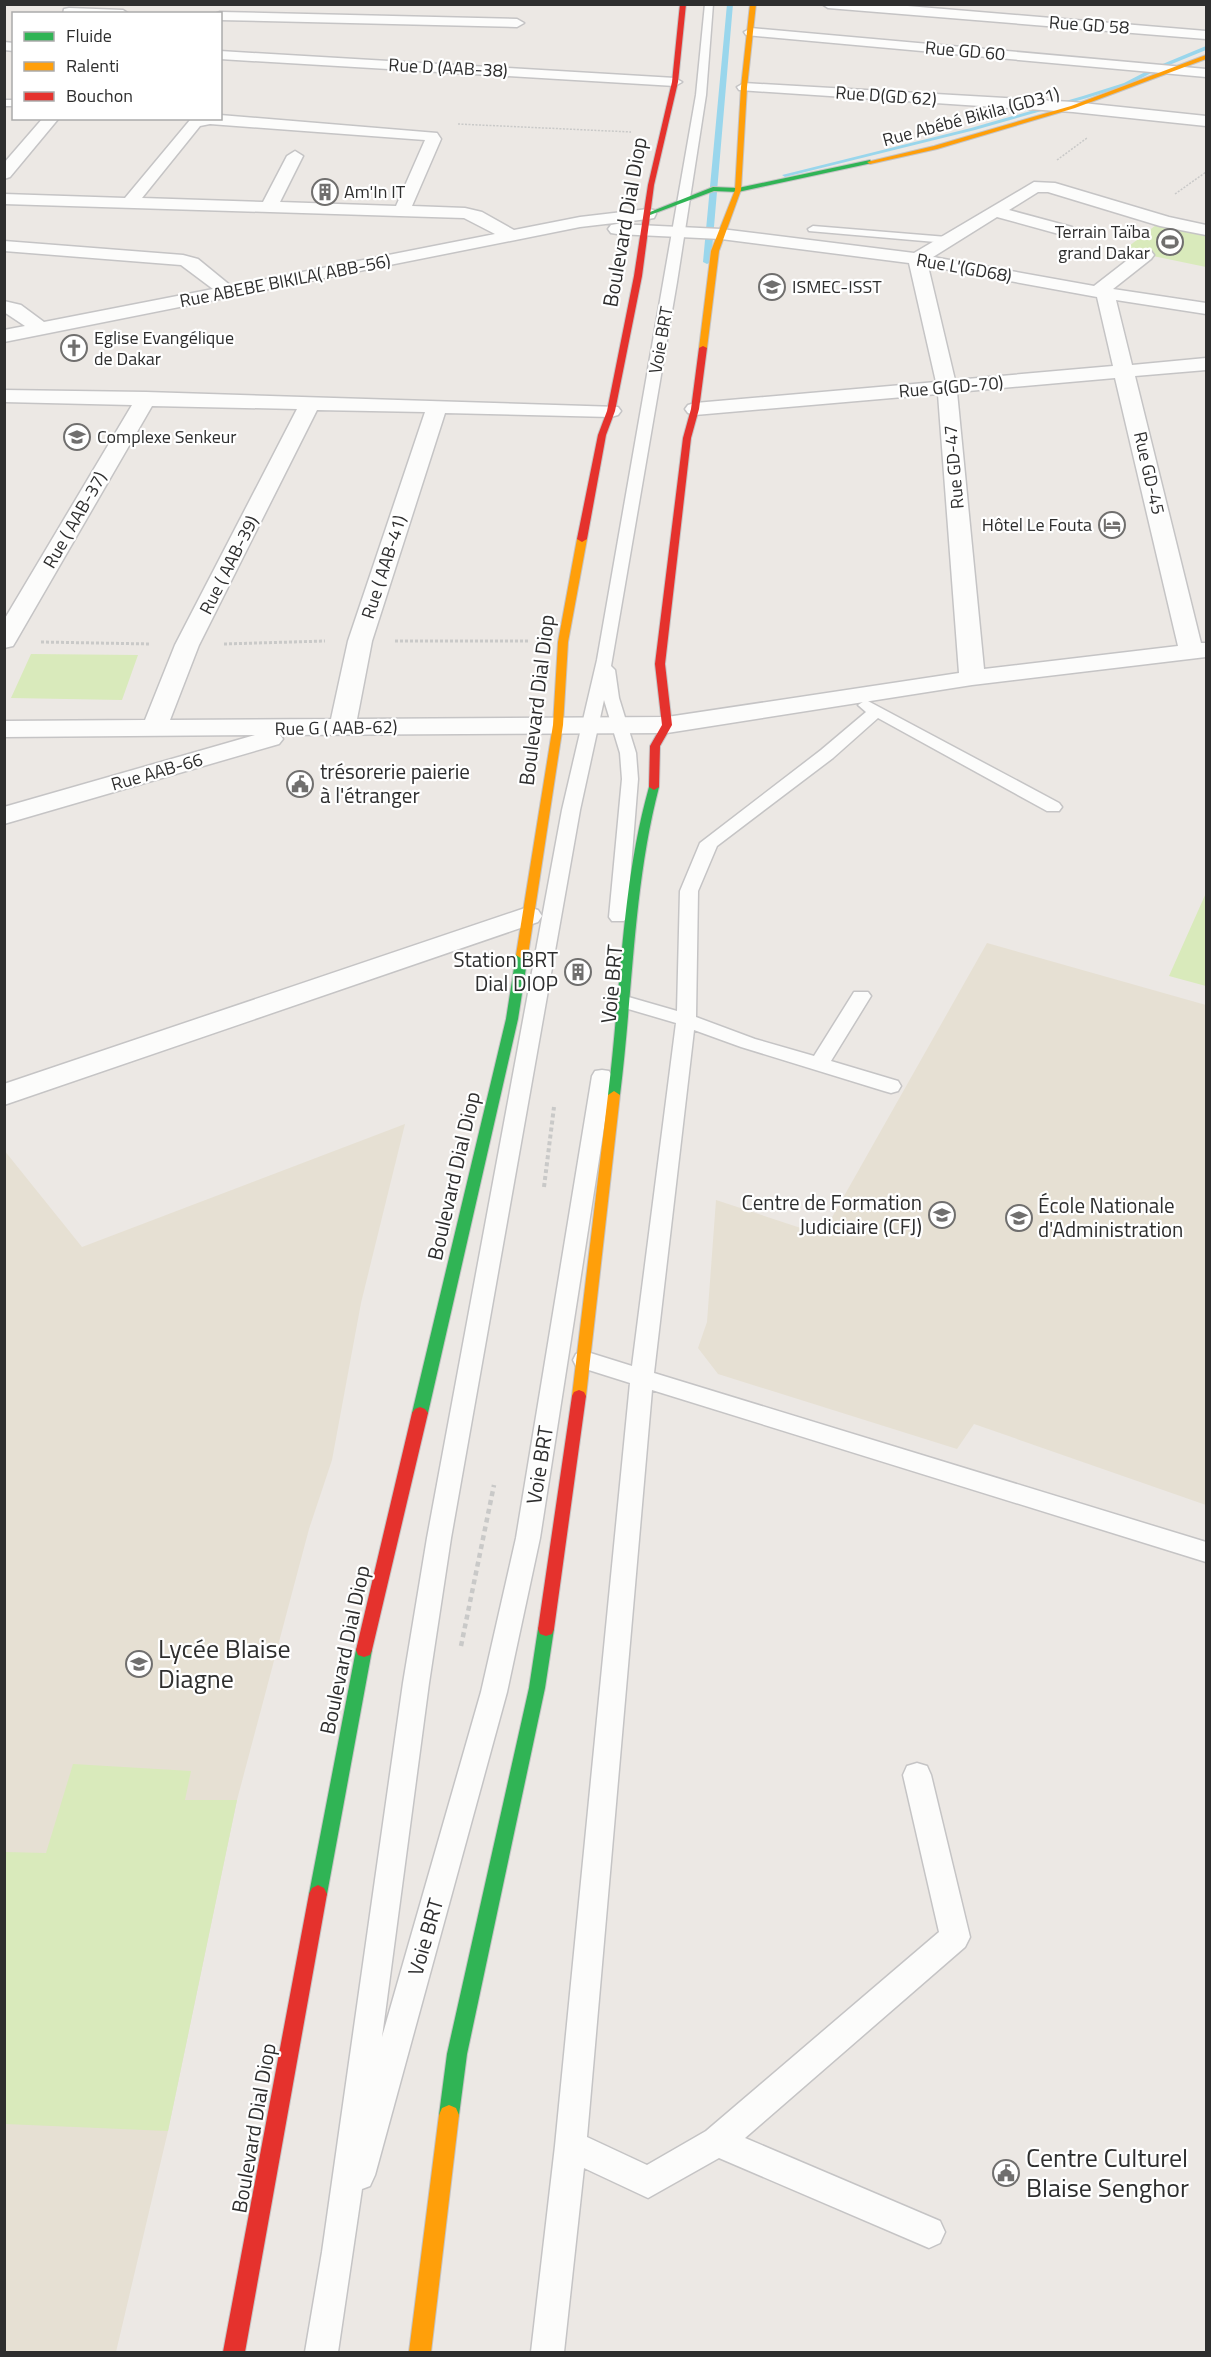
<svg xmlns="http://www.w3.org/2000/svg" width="1211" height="2357" font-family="'Titillium Web',sans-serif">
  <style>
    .education { fill: #e6e0d3 }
    .pitch { fill: #d9eabb }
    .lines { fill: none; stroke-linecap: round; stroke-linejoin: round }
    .stream { fill: #99d6ec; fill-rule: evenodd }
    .lane-casing { stroke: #c5c4c5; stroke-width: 3 }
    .street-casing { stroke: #c5c4c5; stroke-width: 3 }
    .fast-casing { stroke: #c5c4c5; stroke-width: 2 }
    .slow-casing { stroke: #c5c4c5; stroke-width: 2 }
    .jam-casing { stroke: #c5c4c5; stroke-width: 2 }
    .path-far3 { stroke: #c9c9c8; stroke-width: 1.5; stroke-dasharray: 2 1.5; stroke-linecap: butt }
    .path-far2 { stroke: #c9c9c8; stroke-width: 3; stroke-dasharray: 3 2; stroke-linecap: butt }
    .path-far1 { stroke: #c9c9c8; stroke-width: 4; stroke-dasharray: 4 3; stroke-linecap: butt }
    .path { stroke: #c9c9c8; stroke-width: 4.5; stroke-dasharray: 5 4; stroke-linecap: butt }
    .lane { fill: #fcfcfb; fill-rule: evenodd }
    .street { fill: #fcfcfb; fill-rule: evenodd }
    .fast { fill: #30b455; fill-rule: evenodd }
    .slow { fill: #ff9f0a; fill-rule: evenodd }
    .jam { fill: #e5322d; fill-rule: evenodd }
    .labels { text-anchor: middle; stroke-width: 4.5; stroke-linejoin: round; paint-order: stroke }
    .far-street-label { font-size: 18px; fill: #2e2e2e; stroke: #fff }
    .far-poi-label { font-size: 18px; fill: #2e2e2e; stroke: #fff; text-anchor: start }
    .street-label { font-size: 21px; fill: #2e2e2e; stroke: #fff }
    .poi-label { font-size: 21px; fill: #2e2e2e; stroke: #fff; text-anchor: start }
    .near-poi-label { font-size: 26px; fill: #2e2e2e; stroke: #fff; text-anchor: start }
  </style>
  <rect width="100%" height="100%" fill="#ece8e4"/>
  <path class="education" d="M 987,943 L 1206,1005 L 1206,1505 L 974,1424 L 957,1449 L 718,1374 L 698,1348 L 707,1322 L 716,1200 L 822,1235 Z
    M 405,1124 L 361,1303 L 332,1460 L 309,1529 L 237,1800 L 168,2131 L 116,2352 L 5,2352 L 4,1150 L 82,1247 Z"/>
  <path class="pitch" d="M 1156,225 L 1206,235 L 1206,267 L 1124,250 Z
    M 31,654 L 138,655 L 122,700 L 11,698 Z
    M 1206,893 L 1206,986 L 1169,976 Z
    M 73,1764 L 191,1771 L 185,1800 L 237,1800 L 168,2131 L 5,2124 L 5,1852 L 46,1853 Z"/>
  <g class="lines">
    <path class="stream" d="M 727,4 L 733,4 L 711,262 L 707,264 L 703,262 Z
      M 1206,46 L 1206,50 L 1157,70 L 1128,85 L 1087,98 L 975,130 L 785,177 L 782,175 L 971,128 L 1083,96 L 1124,83 L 1153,68 Z"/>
    <defs>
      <path id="lane" d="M 705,4 L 713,4 L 706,95 L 677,282 L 611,666 L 615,670 L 619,698 L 636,753 L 638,779 L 627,917 L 624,921 L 612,921 L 609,917 L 622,779 L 620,753 L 604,700 L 580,810 L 451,1538 L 429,1683 L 382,2037 L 481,1692 L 516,1538 L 592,1076 L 595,1071 L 602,1070 L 609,1071 L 612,1076 L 540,1538 L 507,1692 L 375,2175 L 370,2186 L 362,2189 L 338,2352 L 305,2352 L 322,2252 L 403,1683 L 427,1538 L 562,810 L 597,660 L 696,95 Z
        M 4,100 L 14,100 L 14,106 L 4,106 Z
        M 813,226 L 947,237 L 953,240 L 947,243 L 809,231 L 808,229 Z
        M 866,700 L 1059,803 L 1062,807 L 1059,811 L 1047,811 L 878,718 L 833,758 L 717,846 L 698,891 L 696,1017 L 755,1039 L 814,1056 L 854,992 L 868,992 L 871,996 L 831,1061 L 898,1081 L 901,1086 L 898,1091 L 891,1093 L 884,1091 L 741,1047 L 694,1030 L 654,1373 L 1206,1542 L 1206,1562 L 652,1390 L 587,2137 L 647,2165 L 706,2131 L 939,1932 L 903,1775 L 907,1766 L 917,1763 L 927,1766 L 931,1775 L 970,1937 L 965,1947 L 745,2138 L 940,2221 L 945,2232 L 940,2243 L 929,2248 L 719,2158 L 648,2198 L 584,2168 L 564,2352 L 531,2352 L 555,2146 L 630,1383 L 576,1366 L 573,1360 L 576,1354 L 584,1351 L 632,1366 L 676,1023 L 618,1006 L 615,1002 L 618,998 L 625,996 L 677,1011 L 680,891 L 700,843 L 821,750 L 866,712 L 858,705 Z"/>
      <path id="street" d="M 822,4 L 884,4 L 1206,31 L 1206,39 L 828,8 Z
        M 69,8 L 123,10 L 129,14 L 63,14 L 64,9 Z
        M 220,12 L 517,19 L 524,23 L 517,27 L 220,20 L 220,14 L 215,14 Z
        M 751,28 L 1206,69 L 1206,77 L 746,35 L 744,32 Z
        M 4,42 L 14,43 L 14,51 L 4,50 Z
        M 220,51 L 675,78 L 682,82 L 675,86 L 220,59 Z
        M 744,83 L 1073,102 L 1206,116 L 1206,126 L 1073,112 L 739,90 L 737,87 Z
        M 220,115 L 437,133 L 441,139 L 412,206 L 465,208 L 482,212 L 514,230 L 580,217 L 648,209 L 654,210 L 656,214 L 654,218 L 648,219 L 580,227 L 4,342 L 4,330 L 25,326 L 4,312 L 4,301 L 21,305 L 44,322 L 213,289 L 181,265 L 4,251 L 4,241 L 183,255 L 198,259 L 231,286 L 495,234 L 464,218 L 4,204 L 4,194 L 125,198 L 190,120 L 220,118 ZM 210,124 L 425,140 L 396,206 L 280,202 L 303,156 L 295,151 L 287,156 L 263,202 L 142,198 L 200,126 Z
        M 43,118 L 59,118 L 10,177 L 4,179 L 4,163 Z
        M 1034,182 L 1055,183 L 1169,217 L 1206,225 L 1206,235 L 1160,226 L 1048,192 L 1038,192 L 1009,210 L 1072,227 L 1075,231 L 1072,235 L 1066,236 L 997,217 L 933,257 L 1094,286 L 1139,251 L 1151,251 L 1154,255 L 1151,259 L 1113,289 L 1206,303 L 1206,314 L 1116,300 L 1132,365 L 1206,358 L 1206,370 L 1135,376 L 1201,643 L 1206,643 L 1206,657 L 972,685 L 667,733 L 280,735 L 283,739 L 279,744 L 4,824 L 4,807 L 255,735 L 4,737 L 4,721 L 145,720 L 175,645 L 297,409 L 152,406 L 16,641 L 13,646 L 4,648 L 4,620 L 132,405 L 4,402 L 4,390 L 146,392 L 618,407 L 621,411 L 618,415 L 611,417 L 445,413 L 372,641 L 357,719 L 667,717 L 959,673 L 938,394 L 695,415 L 688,413 L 685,409 L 688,405 L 695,403 L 936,382 L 909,263 L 721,239 L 617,234 L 611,233 L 608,229 L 611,225 L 617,224 L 721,229 L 914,253 ZM 928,266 L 1097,297 L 1113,366 L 955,380 ZM 1115,378 L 1178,646 L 984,669 L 957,392 ZM 317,410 L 425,412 L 348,641 L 331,719 L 170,720 L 199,645 Z
        M 528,907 L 538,910 L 542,916 L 538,922 L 4,1105 L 4,1084 Z"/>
      <path id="fast" d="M 870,160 L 872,163 L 738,192 L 714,191 L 650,215 L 645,214 L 713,187 L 738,188 Z
        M 654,784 L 659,787 C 633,887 633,992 620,1095 L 614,1099 L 608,1095 C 621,992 621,887 649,787 Z
        M 522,951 L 528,955 L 518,1019 L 428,1413 L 425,1417 L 415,1417 L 412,1413 L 506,1019 L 516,955 Z
        M 546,1622 L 552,1624 L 554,1629 L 545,1688 L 467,2054 L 459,2115 L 456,2122 L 449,2125 L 442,2122 L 439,2115 L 447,2054 L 529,1688 L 538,1629 L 540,1624 Z
        M 364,1643 L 370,1645 L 372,1650 L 327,1894 L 324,1900 L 318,1903 L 312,1900 L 309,1894 L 356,1650 L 358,1645 Z"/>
      <path id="slow" d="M 750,4 L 756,4 L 747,87 L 741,190 L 719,251 L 707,348 L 703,350 L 699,348 L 711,251 L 735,190 L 741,87 Z
        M 1206,55 L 1206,59 L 1075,108 L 937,149 L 870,164 L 867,162 L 934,146 L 1071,106 Z
        M 582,536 L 587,539 L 568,642 L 563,725 L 528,955 L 522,959 L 516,955 L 553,725 L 558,642 L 577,539 Z
        M 614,1091 L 620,1095 L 586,1396 L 584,1400 L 574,1400 L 572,1396 L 608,1095 Z
        M 449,2105 L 456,2108 L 459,2115 L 431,2352 L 409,2352 L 439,2115 L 442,2108 Z"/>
      <path id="jam" d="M 680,4 L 686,4 L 678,82 L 654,185 L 642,276 L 615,411 L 606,435 L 587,539 L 582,542 L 577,539 L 598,435 L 607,411 L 634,276 L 648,185 L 672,82 Z
        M 703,346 L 707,348 L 699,409 L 691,438 L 665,664 L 672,725 L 660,746 L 659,787 L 654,790 L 649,787 L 650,746 L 662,725 L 655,664 L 683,438 L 691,409 L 699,348 Z
        M 579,1390 L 584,1392 L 586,1396 L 554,1629 L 552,1634 L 546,1636 L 540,1634 L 538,1629 L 572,1396 L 574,1392 Z
        M 420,1407 L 425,1409 L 428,1413 L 372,1650 L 370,1655 L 364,1657 L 358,1655 L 356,1650 L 412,1413 L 415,1409 Z
        M 318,1885 L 324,1888 L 327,1894 L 245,2352 L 223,2352 L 309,1894 L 312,1888 Z"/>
    </defs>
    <use href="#lane" class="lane-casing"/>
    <use href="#street" class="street-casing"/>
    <use href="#fast" class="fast-casing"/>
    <use href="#slow" class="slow-casing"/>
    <use href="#jam" class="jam-casing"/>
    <path class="path-far3" d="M 458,124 L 631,132
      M 1057,160 L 1087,138
      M 1175,194 L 1206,172"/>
    <path class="path-far2" d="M 395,641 L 529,641
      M 41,642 L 151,644
      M 224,644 L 325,641"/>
    <path class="path-far1" d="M 544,1187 L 554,1107"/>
    <path class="path" d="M 461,1646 L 494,1485"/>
    <use href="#lane" class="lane"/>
    <use href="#street" class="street"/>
    <use href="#fast" class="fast"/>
    <use href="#slow" class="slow"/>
    <use href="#jam" class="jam"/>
  </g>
  <defs>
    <symbol id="building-ring" viewBox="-11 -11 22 22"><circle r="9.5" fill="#fff" stroke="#706f6e" stroke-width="1.5"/><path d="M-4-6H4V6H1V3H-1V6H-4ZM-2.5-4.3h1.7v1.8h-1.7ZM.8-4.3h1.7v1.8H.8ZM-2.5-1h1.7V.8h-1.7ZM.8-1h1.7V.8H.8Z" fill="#706f6e"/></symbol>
    <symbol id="stadium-ring" viewBox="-11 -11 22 22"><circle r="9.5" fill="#fff" stroke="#706f6e" stroke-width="1.5"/><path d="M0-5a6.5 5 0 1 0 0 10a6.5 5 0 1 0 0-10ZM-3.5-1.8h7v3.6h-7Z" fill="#706f6e"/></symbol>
    <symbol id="university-ring" viewBox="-11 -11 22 22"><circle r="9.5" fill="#fff" stroke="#706f6e" stroke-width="1.5"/><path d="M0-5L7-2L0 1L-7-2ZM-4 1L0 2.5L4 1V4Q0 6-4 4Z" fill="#706f6e"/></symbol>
    <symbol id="church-ring" viewBox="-11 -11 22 22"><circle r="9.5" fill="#fff" stroke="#706f6e" stroke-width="1.5"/><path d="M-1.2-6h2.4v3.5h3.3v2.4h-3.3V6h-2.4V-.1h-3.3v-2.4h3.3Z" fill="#706f6e"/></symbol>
    <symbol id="school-ring" viewBox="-11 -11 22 22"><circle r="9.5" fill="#fff" stroke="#706f6e" stroke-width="1.5"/><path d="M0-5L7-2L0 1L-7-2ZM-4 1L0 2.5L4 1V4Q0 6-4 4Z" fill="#706f6e"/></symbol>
    <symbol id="hotel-ring" viewBox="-11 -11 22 22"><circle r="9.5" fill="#fff" stroke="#706f6e" stroke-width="1.5"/><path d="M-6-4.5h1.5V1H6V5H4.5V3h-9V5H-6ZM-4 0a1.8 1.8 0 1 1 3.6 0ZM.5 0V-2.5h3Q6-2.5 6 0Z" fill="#706f6e"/></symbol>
    <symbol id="civic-ring" viewBox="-11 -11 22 22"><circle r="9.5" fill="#fff" stroke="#706f6e" stroke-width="1.5"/><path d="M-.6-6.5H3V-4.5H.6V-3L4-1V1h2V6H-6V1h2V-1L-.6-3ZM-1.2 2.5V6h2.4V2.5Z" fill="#706f6e"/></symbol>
  </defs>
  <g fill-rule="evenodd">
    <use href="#building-ring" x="310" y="177" width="30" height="30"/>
    <use href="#stadium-ring" x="1155" y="227" width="30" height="30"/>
    <use href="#university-ring" x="757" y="272" width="30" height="30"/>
    <use href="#church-ring" x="59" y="333" width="30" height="30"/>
    <use href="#school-ring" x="62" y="422" width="30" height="30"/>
    <use href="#hotel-ring" x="1097" y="510" width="30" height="30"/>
    <use href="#civic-ring" x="285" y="769" width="30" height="30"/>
    <use href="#building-ring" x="563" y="957" width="30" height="30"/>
    <use href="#university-ring" x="927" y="1200" width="30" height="30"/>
    <use href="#university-ring" x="1004" y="1203" width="30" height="30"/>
    <use href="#school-ring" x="124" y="1649" width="30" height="30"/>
    <use href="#civic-ring" x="991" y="2158" width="30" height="30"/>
  </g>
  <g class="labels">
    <g class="far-street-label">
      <text transform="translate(1089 25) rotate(4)" y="6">Rue GD 58</text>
      <text transform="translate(965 51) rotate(5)" y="6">Rue GD 60</text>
      <text transform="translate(448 68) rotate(3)" y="6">Rue D (AAB-38)</text>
      <text transform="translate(886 96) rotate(4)" y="6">Rue D(GD 62)</text>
      <text transform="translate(971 117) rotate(-15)" y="6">Rue Abébé Bikila (GD31)</text>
      <text transform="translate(964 268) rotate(10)" y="6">Rue L'(GD68)</text>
      <text transform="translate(285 281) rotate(-11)" y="6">Rue ABEBE BIKILA( ABB-56)</text>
      <text transform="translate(661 340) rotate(-80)" y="6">Voie BRT</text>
      <text transform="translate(951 387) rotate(-5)" y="6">Rue G(GD-70)</text>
      <text transform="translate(954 467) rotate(-95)" y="6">Rue GD-47</text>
      <text transform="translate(1149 473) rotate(77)" y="6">Rue GD-45</text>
      <text transform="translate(75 520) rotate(-60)" y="6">Rue ( AAB-37)</text>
      <text transform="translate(229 565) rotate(-63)" y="6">Rue ( AAB-39)</text>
      <text transform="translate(384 567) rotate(-72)" y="6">Rue ( AAB-41)</text>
      <text transform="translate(336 728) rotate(-1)" y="6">Rue G ( AAB-62)</text>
      <text transform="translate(157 772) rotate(-16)" y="6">Rue AAB-66</text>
    </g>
    <g class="far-poi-label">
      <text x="344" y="198">Am'In IT</text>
      <text x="1150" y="238" text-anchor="end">Terrain Taïba<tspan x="1150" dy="21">grand Dakar</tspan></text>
      <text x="792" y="293">ISMEC-ISST</text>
      <text x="94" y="344">Eglise Evangélique<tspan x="94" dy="21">de Dakar</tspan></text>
      <text x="97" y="443">Complexe Senkeur</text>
      <text x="1092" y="531" text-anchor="end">Hôtel Le Fouta</text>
    </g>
    <g class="street-label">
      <text transform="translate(625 222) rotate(-80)" y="7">Boulevard Dial Diop</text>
      <text transform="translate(537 700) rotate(-83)" y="7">Boulevard Dial Diop</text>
      <text transform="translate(612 984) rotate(-85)" y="7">Voie BRT</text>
      <text transform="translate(454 1176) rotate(-77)" y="7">Boulevard Dial Diop</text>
      <text transform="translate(540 1465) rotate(-81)" y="7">Voie BRT</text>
      <text transform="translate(345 1650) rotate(-78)" y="7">Boulevard Dial Diop</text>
      <text transform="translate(426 1937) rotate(-74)" y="7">Voie BRT</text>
      <text transform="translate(254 2128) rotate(-80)" y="7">Boulevard Dial Diop</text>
    </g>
    <g class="poi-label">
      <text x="320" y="779">trésorerie paierie<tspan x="320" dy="24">à l'étranger</tspan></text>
      <text x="558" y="967" text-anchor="end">Station BRT<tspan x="558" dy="24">Dial DIOP</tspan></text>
      <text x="922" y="1210" text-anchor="end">Centre de Formation<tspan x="922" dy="24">Judiciaire (CFJ)</tspan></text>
      <text x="1038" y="1213">École Nationale<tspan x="1038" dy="24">d'Administration</tspan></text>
    </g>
    <g class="near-poi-label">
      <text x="158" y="1658">Lycée Blaise<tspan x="158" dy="30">Diagne</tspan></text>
      <text x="1026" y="2167">Centre Culturel<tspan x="1026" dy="30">Blaise Senghor</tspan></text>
    </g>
  </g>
  <rect width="1211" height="2357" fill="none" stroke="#2e2e2e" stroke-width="12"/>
  <rect x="12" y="12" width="210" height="108" fill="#ffffff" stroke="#ababab" stroke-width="1.5"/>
  <rect x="24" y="32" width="30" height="9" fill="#30b455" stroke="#ababab" stroke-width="1.5"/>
  <text x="66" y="42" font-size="18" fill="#2e2e2e">Fluide</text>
  <rect x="24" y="62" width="30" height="9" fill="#ff9f0a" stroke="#ababab" stroke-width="1.5"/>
  <text x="66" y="72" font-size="18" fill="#2e2e2e">Ralenti</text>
  <rect x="24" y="92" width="30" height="9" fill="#e5322d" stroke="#ababab" stroke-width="1.5"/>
  <text x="66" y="102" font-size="18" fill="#2e2e2e">Bouchon</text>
</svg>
